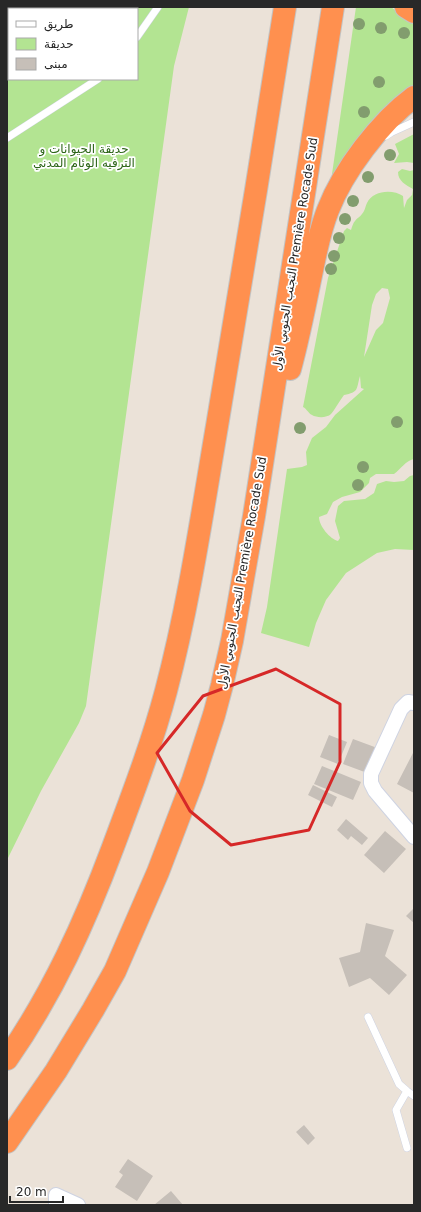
<svg xmlns="http://www.w3.org/2000/svg" width="421" height="1212" font-family="'DejaVu Sans',Cairo,sans-serif">
  <style>
    .green { fill: #b3e492; fill-rule: evenodd }
    .building { fill: #c6bfb8 }
    .lines { fill: none; stroke-linecap: round; stroke-linejoin: round }
    .lane-casing { stroke: #ced3e2; stroke-width: 8 }
    .street-casing { stroke: #ced3e2; stroke-width: 16 }
    .highway-casing { stroke: #c3c3c3; stroke-width: 24 }
    .lane { stroke: #fff; stroke-width: 7 }
    .street { stroke: #fff; stroke-width: 14 }
    .highway { stroke: #ff904f; stroke-width: 22 }
    .tree { fill: #829d6e }
    .marked { fill: none; stroke: #d62828; stroke-width: 3; stroke-linejoin: round }
    .labels { text-anchor: middle; stroke-width: 3.5; stroke-linejoin: round; paint-order: stroke }
    .park-label { font-size: 12px; fill: #2c6517; stroke: #fff }
    .street-label { font-size: 12px; fill: #282828; stroke: #fff }
  </style>
  <rect width="100%" height="100%" fill="#ebe2d8"/>
  <path class="green" d="M 7,7 L 189,7 L 174,66 L 86,706 L 79,723 L 41,791 L 7,860 ZM 9,9 L 137,9 L 137,79 L 9,79 Z
    M 356,7 L 391,7 L 400,14 L 414,22 L 414,88 L 335,176 L 332,174 Z
    M 414,134 L 414,163 L 407,162 L 394,163 L 399,154 L 395,144 Z
    M 402,169 L 410,171 L 414,170 L 414,459 C 405,461 401,469 394,474 L 376,474 L 370,478 L 369,483 L 360,492 L 342,497 L 333,502 L 327,514 L 319,517 C 319,526 330,539 338,541 L 340,538 L 335,521 L 338,506 L 344,501 L 365,499 L 374,493 L 377,484 L 386,481 L 394,482 L 404,481 L 410,476 L 414,475 L 414,550 L 395,549 L 377,553 L 346,573 L 326,600 L 316,623 L 309,647 L 261,633 L 267,607 L 287,469 L 302,467 L 307,465 L 306,452 L 312,438 L 326,427 L 335,415 L 364,389 L 361,388 L 360,376 C 356,390 359,392 344,395 C 340,400 334,411 331,414 C 327,418 317,418 312,415 C 308,413 307,409 303,407 L 328,278 L 344,231 L 347,228 L 351,230 C 352,227 353,223 355,221 C 357,218 360,217 362,214 C 365,211 365,207 367,203 C 373,190 393,189 403,196 L 404,208 L 407,200 L 412,195 L 413,189 C 406,185 398,181 398,172 ZM 382,288 L 388,289 L 390,298 L 383,323 L 376,330 L 364,357 L 372,305 L 376,294 Z"/>
  <path class="building" d="M 329,735 L 347,742 L 338,764 L 320,757 Z
    M 353,739 L 380,749 L 370,774 L 343,764 Z
    M 414,751 L 414,793 L 397,784 Z
    M 322,766 L 361,782 L 353,800 L 314,784 Z
    M 313,785 L 337,797 L 332,807 L 308,795 Z
    M 346,819 L 368,838 L 362,845 L 351,836 L 348,840 L 337,830 Z
    M 385,831 L 406,849 L 384,873 L 364,855 Z
    M 414,908 L 414,923 L 406,916 Z
    M 366,923 L 394,930 L 385,956 L 407,975 L 389,995 L 370,978 L 349,987 L 339,958 L 360,952 Z
    M 304,1125 L 315,1138 L 308,1145 L 296,1132 Z
    M 128,1159 L 153,1176 L 137,1201 L 115,1187 L 123,1175 L 119,1172 Z
    M 171,1191 L 183,1205 L 154,1205 Z"/>
  <g class="lines">
    <defs>
      <path id="lane" d="M 137,37 L 158,7
        M 386,136 L 392,132 L 414,122
        M 7,138 L 98,79
        M 368,1017 L 399,1084 L 407,1091 L 414,1096
        M 407,1091 L 396,1110 L 407,1148"/>
      <path id="street" d="M 414,703 L 408,702 L 401,709 L 371,774 L 371,783 L 375,791 L 414,837
        M 56,1205 L 56,1195 L 78,1205"/>
      <path id="highway" d="M 406,7 L 414,12
        M 290,369 C 298,340 304,310 310,280 C 315,257 319,232 328,210 C 343,171 380,122 414,97
        M 7,1059 C 53,993 85,922 113,847 C 132,796 152,744 166,691 C 189,604 202,514 217,426 C 241,286 263,147 285,7
        M 7,1142 L 56,1071 L 93,1010 L 115,971 L 158,872 L 193,780 L 214,715 L 222,685 L 232,641 L 254,516 L 333,7"/>
    </defs>
    <use href="#lane" class="lane-casing"/>
    <use href="#street" class="street-casing"/>
    <use href="#highway" class="highway-casing"/>
    <use href="#lane" class="lane"/>
    <use href="#street" class="street"/>
    <use href="#highway" class="highway"/>
  </g>
  <g class="tree">
    <circle cx="359" cy="24" r="6"/>
    <circle cx="381" cy="28" r="6"/>
    <circle cx="404" cy="33" r="6"/>
    <circle cx="379" cy="82" r="6"/>
    <circle cx="364" cy="112" r="6"/>
    <circle cx="390" cy="155" r="6"/>
    <circle cx="368" cy="177" r="6"/>
    <circle cx="353" cy="201" r="6"/>
    <circle cx="345" cy="219" r="6"/>
    <circle cx="339" cy="238" r="6"/>
    <circle cx="334" cy="256" r="6"/>
    <circle cx="331" cy="269" r="6"/>
    <circle cx="397" cy="422" r="6"/>
    <circle cx="300" cy="428" r="6"/>
    <circle cx="363" cy="467" r="6"/>
    <circle cx="358" cy="485" r="6"/>
  </g>
  <path class="marked" d="M 276,669 L 340,704 L 340,762 L 309,830 L 231,845 L 190,811 L 157,753 L 203,696 Z"/>
  <g class="labels">
    <g class="park-label">
      <text x="84" y="153">حديقة الحيوانات و<tspan x="84" dy="14">الترفيه الوئام المدني</tspan></text>
    </g>
    <g class="street-label">
      <text transform="translate(295 254) rotate(-81)" y="4">التجنب الجنوبي الأول Première Rocade Sud</text>
      <text transform="translate(242 573) rotate(-80)" y="4">التجنب الجنوبي الأول Première Rocade Sud</text>
    </g>
  </g>
  <rect width="421" height="1212" fill="none" stroke="#282828" stroke-width="16"/>
  <rect x="8" y="8" width="130" height="72" fill="#ffffff" stroke="#a9a9a9"/>
  <rect x="16" y="21" width="20" height="6" fill="#ffffff" stroke="#a9a9a9"/>
  <text x="44" y="28" font-size="12" fill="#282828">طريق</text>
  <rect x="16" y="38" width="20" height="12" fill="#b3e492" stroke="#a9a9a9"/>
  <text x="44" y="48" font-size="12" fill="#282828">حديقة</text>
  <rect x="16" y="58" width="20" height="12" fill="#c6bfb8" stroke="#a9a9a9"/>
  <text x="44" y="68" font-size="12" fill="#282828">مبنى</text>
  <path d="M10 1196v6h53v-6" fill="none" stroke="#282828" stroke-width="2"/>
  <text x="16" y="1196" font-size="12" fill="#282828" stroke="#ffffff" stroke-width="3" paint-order="stroke">20 m</text>
</svg>
